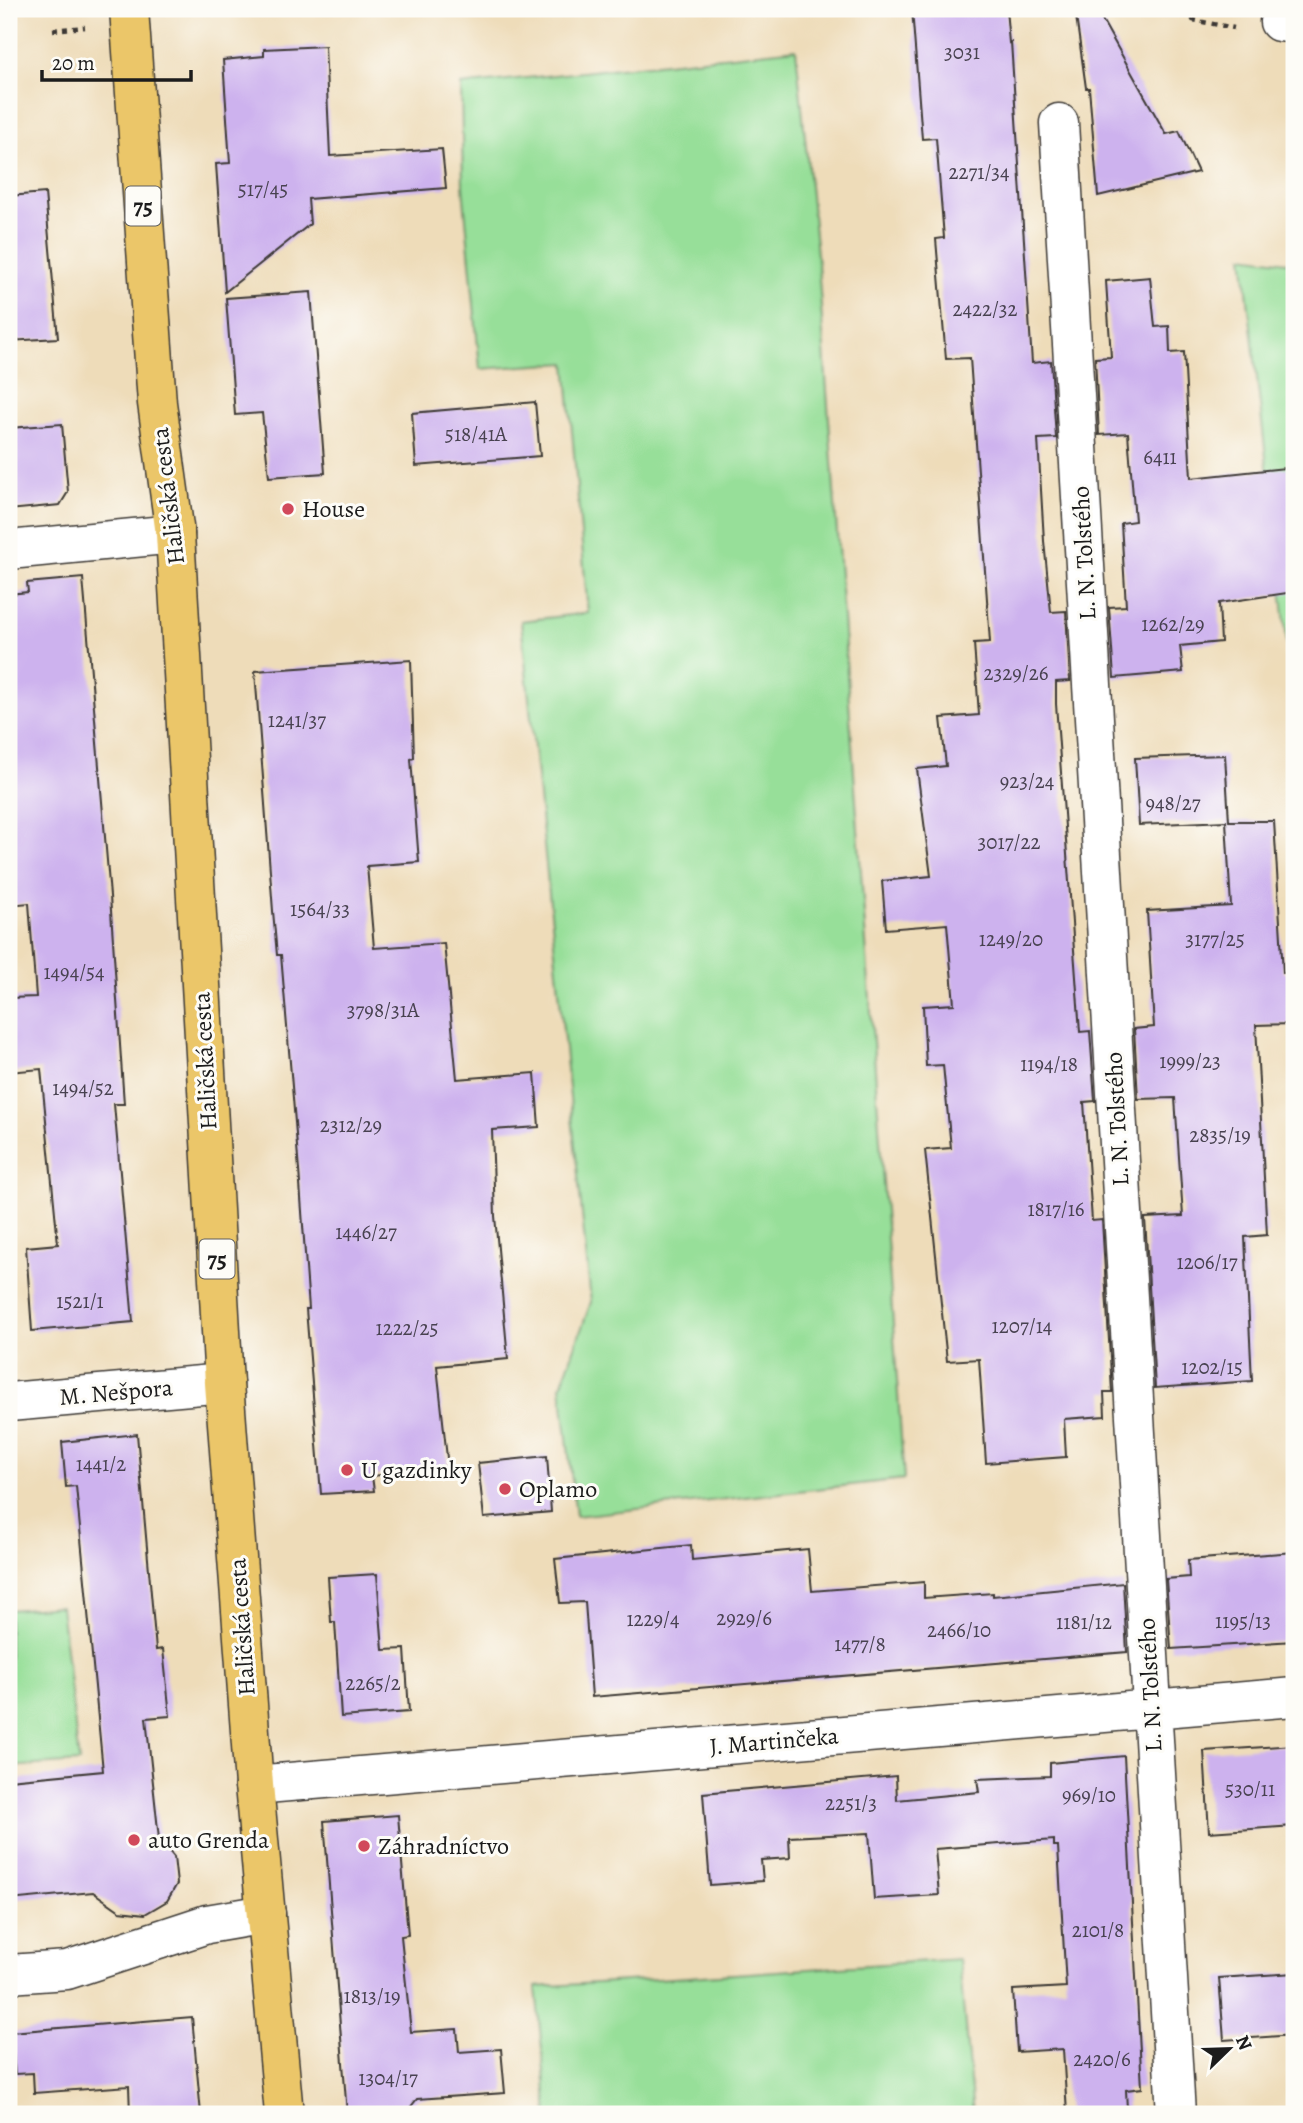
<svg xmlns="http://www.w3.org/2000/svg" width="1303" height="2123" font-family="Alegreya,serif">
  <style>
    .green { fill: #97df99; stroke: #5a7e5a; stroke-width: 2 }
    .building { fill: #cdb2ee }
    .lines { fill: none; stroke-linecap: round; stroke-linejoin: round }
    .minor-casing { stroke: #3c3934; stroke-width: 41 }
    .major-casing { stroke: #3c3934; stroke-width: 41 }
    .path { stroke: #3c3934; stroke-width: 4.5; stroke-dasharray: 5 5; stroke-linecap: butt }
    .minor { stroke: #fff; stroke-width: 38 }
    .major { stroke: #ebc669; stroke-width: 38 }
    .poi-dot { fill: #d1495b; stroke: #fdfcf7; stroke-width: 2.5 }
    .labels { text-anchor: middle; stroke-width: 6; stroke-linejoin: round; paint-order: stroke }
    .number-label { font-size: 21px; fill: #484250 }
    .shield { fill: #fdfcf7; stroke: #605f5e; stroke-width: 2 }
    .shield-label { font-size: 23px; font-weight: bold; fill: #1c1c1c }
    .street-label { font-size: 24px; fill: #1c1c1c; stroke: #fdfcf7 }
    .poi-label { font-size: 24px; fill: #1c1c1c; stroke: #fdfcf7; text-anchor: start }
  </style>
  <rect width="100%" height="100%" fill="#fdfcf7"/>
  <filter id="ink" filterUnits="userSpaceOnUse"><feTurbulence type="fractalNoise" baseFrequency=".0143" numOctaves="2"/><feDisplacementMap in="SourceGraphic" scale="14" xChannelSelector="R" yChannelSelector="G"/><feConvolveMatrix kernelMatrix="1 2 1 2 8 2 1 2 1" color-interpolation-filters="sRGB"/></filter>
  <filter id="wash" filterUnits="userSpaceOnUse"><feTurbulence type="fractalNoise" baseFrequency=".00686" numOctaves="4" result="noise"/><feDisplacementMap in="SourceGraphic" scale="28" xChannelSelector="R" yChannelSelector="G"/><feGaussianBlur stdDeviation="1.57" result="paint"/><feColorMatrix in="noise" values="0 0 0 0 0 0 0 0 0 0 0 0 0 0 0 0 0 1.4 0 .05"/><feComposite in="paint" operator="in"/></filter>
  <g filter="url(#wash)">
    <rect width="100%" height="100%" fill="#eedcb9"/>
    <path class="green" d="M 796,49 L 818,264 L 904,1479 L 576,1516 L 561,1386 L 591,1302 L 521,621 L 588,613 L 566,363 L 480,369 L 463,187 L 461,85 Z
      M 1243,256 L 1294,263 L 1294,702 Z
      M 61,1606 L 79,1762 L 9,1767 L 9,1610 Z
      M 959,1959 L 973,2114 L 548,2114 L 536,1987 Z"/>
    <g id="blocks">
      <path class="building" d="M 912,9 L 1006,9 L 1009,43 L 1011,42 L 1032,363 L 1051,361 L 1056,438 L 1038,439 L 1044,541 L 1051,612 L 1066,611 L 1070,681 L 1056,682 L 1056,704 L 1080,1032 L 1090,1031 L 1095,1101 L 1084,1102 L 1092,1221 L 1102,1220 L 1112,1392 L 1104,1392 L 1105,1416 L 1064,1419 L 1066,1457 L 986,1463 L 979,1359 L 947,1361 L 925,1150 L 951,1148 L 943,1065 L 926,1066 L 923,1006 L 954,1004 L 947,924 L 886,929 L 882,881 L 931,876 L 917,769 L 946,766 L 941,718 L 979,715 L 974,643 L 990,642 L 970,358 L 946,359 L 936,239 L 944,238 L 936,138 L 922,139 Z
        M 1075,9 L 1096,9 L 1166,134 L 1179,131 L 1198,172 L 1098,196 L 1089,88 L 1086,88 Z
        M 325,46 L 330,156 L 442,149 L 446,188 L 308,199 L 310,224 L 225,292 L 216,164 L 230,163 L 223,60 L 264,56 L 264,49 Z
        M 45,193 L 58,338 L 9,341 L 9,196 Z
        M 1150,277 L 1155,327 L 1169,326 L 1170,353 L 1184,352 L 1191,478 L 1294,467 L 1294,592 L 1219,603 L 1221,642 L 1180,646 L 1183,672 L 1114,678 L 1109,607 L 1126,606 L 1121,523 L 1135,521 L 1128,433 L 1099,435 L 1095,358 L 1111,357 L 1106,281 Z
        M 311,292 L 325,473 L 269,477 L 262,413 L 235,415 L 226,298 Z
        M 535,402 L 540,456 L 416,466 L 412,413 Z
        M 62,424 L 68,492 L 60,505 L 9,510 L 9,428 Z
        M 83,578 L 110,896 L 124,1104 L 114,1104 L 133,1322 L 32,1331 L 26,1247 L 58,1244 L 41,1069 L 9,1072 L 9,998 L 36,997 L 29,903 L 9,905 L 9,594 L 28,592 L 27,583 Z
        M 411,660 L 414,758 L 411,759 L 419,862 L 367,866 L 374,948 L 444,943 L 457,1079 L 535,1073 L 539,1127 L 492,1130 L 495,1216 L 508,1359 L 437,1366 L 448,1467 L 372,1476 L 374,1491 L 321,1494 L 306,1309 L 309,1309 L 299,1170 L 281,955 L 277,955 L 273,911 L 255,671 Z
        M 1225,755 L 1229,821 L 1274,821 L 1283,973 L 1294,973 L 1294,1024 L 1256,1025 L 1267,1235 L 1245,1237 L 1252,1381 L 1155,1388 L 1145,1218 L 1183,1216 L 1175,1098 L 1138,1099 L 1134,1029 L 1154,1027 L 1147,911 L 1231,906 L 1226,821 L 1139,825 L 1135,758 Z
        M 137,1434 L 156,1650 L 163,1649 L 170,1716 L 146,1718 L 159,1839 L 174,1857 L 177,1884 L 167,1901 L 145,1914 L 120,1911 L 93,1892 L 9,1900 L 9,1780 L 103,1771 L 76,1486 L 66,1487 L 62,1442 Z
        M 547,1456 L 551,1512 L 484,1518 L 478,1463 Z
        M 691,1545 L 692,1560 L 808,1549 L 812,1591 L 924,1582 L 924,1598 L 993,1593 L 993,1596 L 1123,1583 L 1127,1652 L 592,1697 L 585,1602 L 560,1603 L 555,1559 Z
        M 1294,1552 L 1294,1641 L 1171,1649 L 1166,1579 L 1189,1577 L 1188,1560 Z
        M 377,1574 L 383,1650 L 405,1649 L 409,1712 L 341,1717 L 335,1622 L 331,1622 L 328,1577 Z
        M 1294,1745 L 1294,1826 L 1209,1832 L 1204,1751 Z
        M 1124,1756 L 1142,2088 L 1126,2090 L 1127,2109 L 1067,2113 L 1063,2049 L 1017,2052 L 1013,1990 L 1066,1987 L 1058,1846 L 1054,1846 L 1054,1840 L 935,1849 L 939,1895 L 874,1899 L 869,1833 L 789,1837 L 790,1858 L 761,1860 L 763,1881 L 710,1885 L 703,1793 L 896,1776 L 897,1800 L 979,1792 L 977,1779 L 1050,1776 L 1050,1763 Z
        M 398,1815 L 408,1935 L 401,1936 L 411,2032 L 457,2029 L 459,2052 L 501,2049 L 505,2093 L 417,2099 L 405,2114 L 347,2114 L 324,1821 Z
        M 1294,1973 L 1294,2035 L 1224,2040 L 1219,1978 Z
        M 192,2017 L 201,2114 L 130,2114 L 129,2086 L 34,2093 L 33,2073 L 15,2074 L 11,2032 Z"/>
    </g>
  </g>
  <g filter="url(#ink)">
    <use href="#blocks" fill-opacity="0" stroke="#3c3934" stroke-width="2"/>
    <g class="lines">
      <defs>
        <path id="minor" d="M 1279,22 L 1294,24
          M 1059,123 L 1176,2114
          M 9,550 L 175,534
          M 9,1402 L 224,1383
          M 254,1785 L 1294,1697
          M 9,1974 L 67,1970 L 207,1924 L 266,1914"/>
        <path id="major" d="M 129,9 L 157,403 L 175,534 L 224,1383 L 254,1785 L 284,2114"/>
      </defs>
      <use href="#minor" class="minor-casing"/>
      <use href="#major" class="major-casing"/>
      <path class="path" d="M 1192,9 L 1193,20 L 1234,28
        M 53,30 L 85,27"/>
      <use href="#minor" class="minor"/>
      <use href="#major" class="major"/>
    </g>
  </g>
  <g class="poi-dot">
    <circle cx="288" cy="509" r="7"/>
    <circle cx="347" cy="1470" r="7"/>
    <circle cx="505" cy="1489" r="7"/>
    <circle cx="134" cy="1840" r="7"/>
    <circle cx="364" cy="1846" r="7"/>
  </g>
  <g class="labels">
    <g class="number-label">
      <text x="962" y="59">3031</text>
      <text x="979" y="179">2271/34</text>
      <text x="263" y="196">517/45</text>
      <text x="985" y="316">2422/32</text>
      <text x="476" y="441">518/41A</text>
      <text x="1160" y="464">6411</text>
      <text x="1173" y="631">1262/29</text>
      <text x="1016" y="680">2329/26</text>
      <text x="297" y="727">1241/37</text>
      <text x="1027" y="788">923/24</text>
      <text x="1173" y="810">948/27</text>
      <text x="1009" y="849">3017/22</text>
      <text x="320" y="916">1564/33</text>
      <text x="1011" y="946">1249/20</text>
      <text x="1215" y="946">3177/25</text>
      <text x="74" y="979">1494/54</text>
      <text x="383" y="1017">3798/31A</text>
      <text x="1190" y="1068">1999/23</text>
      <text x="1049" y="1071">1194/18</text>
      <text x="83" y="1095">1494/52</text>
      <text x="351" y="1132">2312/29</text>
      <text x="1220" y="1142">2835/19</text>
      <text x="1056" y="1216">1817/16</text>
      <text x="366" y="1239">1446/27</text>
      <text x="1207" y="1269">1206/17</text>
      <text x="80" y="1308">1521/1</text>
      <text x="1022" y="1333">1207/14</text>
      <text x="407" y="1335">1222/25</text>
      <text x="1212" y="1374">1202/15</text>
      <text x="101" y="1471">1441/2</text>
      <text x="744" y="1625">2929/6</text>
      <text x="653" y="1626">1229/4</text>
      <text x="1243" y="1628">1195/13</text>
      <text x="1084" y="1629">1181/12</text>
      <text x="959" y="1637">2466/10</text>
      <text x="860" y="1651">1477/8</text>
      <text x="373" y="1690">2265/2</text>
      <text x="1250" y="1796">530/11</text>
      <text x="1089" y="1802">969/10</text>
      <text x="851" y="1810">2251/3</text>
      <text x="1098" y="1937">2101/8</text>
      <text x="372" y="2003">1813/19</text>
      <text x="1102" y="2066">2420/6</text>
      <text x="388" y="2085">1304/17</text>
    </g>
    <g class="shield">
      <rect x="125.5" y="186.5" width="35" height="39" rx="5"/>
      <rect x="199.5" y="1239.5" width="35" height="39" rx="5"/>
    </g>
    <g class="shield-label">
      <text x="143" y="214">75</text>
      <text x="217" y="1267">75</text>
    </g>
    <g class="street-label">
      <text transform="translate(168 496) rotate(-97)" y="8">Haličská cesta</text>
      <text transform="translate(1084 553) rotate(-93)" y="8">L. N. Tolstého</text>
      <text transform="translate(205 1061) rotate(-93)" y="8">Haličská cesta</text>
      <text transform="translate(1117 1119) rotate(-93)" y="8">L. N. Tolstého</text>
      <text transform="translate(116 1392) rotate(-5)" y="8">M. Nešpora</text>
      <text transform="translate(242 1627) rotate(-94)" y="8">Haličská cesta</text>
      <text transform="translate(1150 1685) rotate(-93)" y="8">L. N. Tolstého</text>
      <text transform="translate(774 1741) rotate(-5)" y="8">J. Martinčeka</text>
    </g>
    <g class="poi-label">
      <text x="302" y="517">House</text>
      <text x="361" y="1478">U gazdinky</text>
      <text x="519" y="1497">Oplamo</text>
      <text x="148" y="1848">auto Grenda</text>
      <text x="378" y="1854">Záhradníctvo</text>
    </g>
  </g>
  <rect width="1303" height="2123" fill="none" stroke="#fdfcf7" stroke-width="35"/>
  <g transform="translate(1229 2049) rotate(67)" stroke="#fdfcf7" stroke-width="5" paint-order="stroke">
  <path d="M0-5L12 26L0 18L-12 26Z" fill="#1c1c1c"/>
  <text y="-10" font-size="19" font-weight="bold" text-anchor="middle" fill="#1c1c1c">N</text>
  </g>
  <path d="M42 70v10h149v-10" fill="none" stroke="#1c1c1c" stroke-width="3.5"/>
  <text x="52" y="70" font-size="21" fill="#1c1c1c" stroke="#fdfcf7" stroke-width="5" paint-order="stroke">20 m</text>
</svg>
